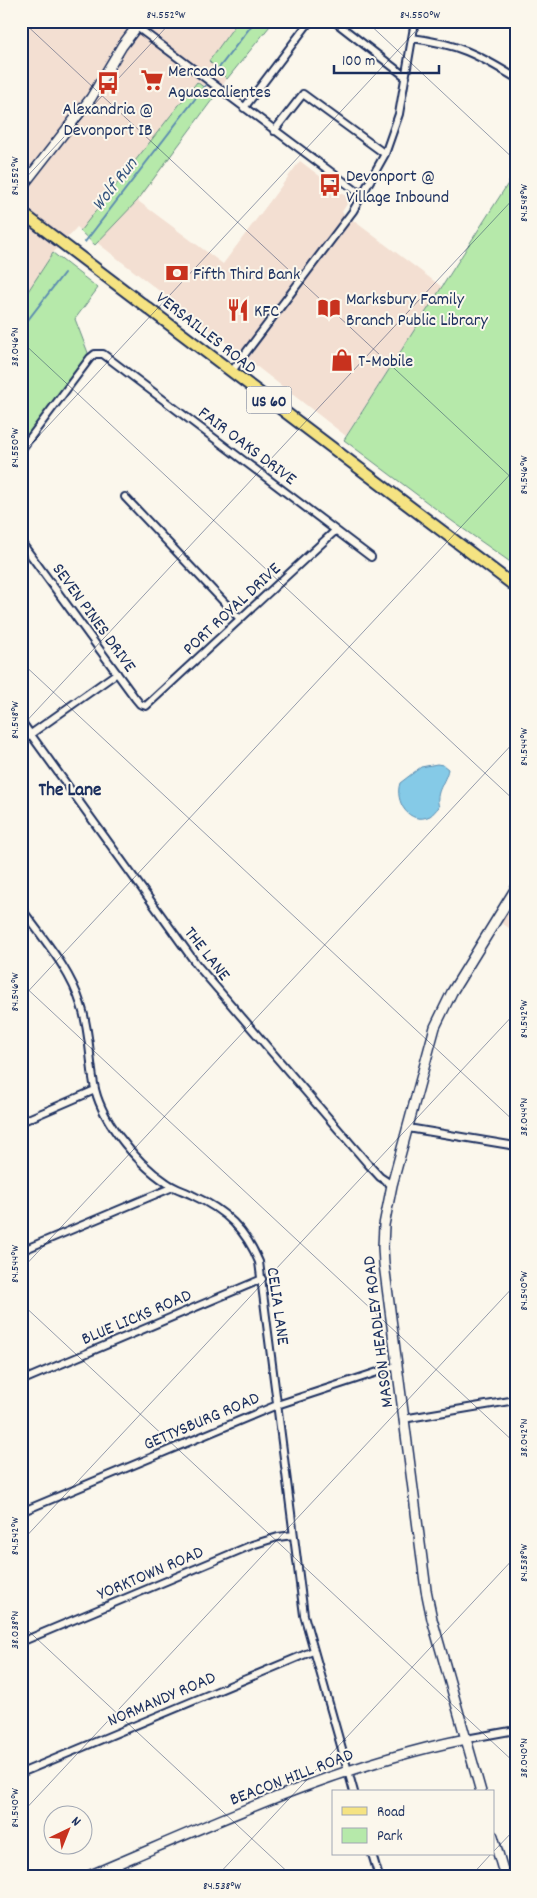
<svg xmlns="http://www.w3.org/2000/svg" width="537" height="1898" font-family="Dekko,sans-serif">
  <style>
    .built { fill: #f3dfd2 }
    .green { fill: #b6e9aa; stroke: #688c84 }
    .water { fill: #85cae7; stroke: #5b8cb0 }
    .lines { fill: none; stroke-linecap: round; stroke-linejoin: round }
    .stream { stroke: #5b8cb0; stroke-width: 2 }
    .street-casing { stroke: #1b2f5e; stroke-width: 10 }
    .secondary-casing { stroke: #1b2f5e; stroke-width: 12 }
    .primary-casing { stroke: #1b2f5e; stroke-width: 14 }
    .street { stroke: #fbf7ec; stroke-width: 6 }
    .secondary { stroke: #fbf7ec; stroke-width: 9 }
    .primary { stroke: #f5e382; stroke-width: 10 }
    .ticks { fill: none; stroke: #1b2f5e; stroke-width: 1; stroke-opacity: 0.45 }
    .labels { text-anchor: middle; stroke-width: 4; stroke-linejoin: round; paint-order: stroke }
    .shield { fill: #fbf7ec; stroke: #5e6b89; stroke-width: 1 }
    .shield-label { font-size: 16px; font-weight: bold; fill: #1b2f5e }
    .poi-label { font-size: 18px; fill: #1b2f5e; stroke: #fbf7ec; text-anchor: start }
    .street-label { font-size: 18px; fill: #1b2f5e; stroke: #fbf7ec }
    .water-label { font-size: 19px; font-style: italic; fill: #365680; stroke: #fbf7ec }
    .neighbourhood-label { font-size: 19px; font-weight: bold; fill: #1b2f5e; stroke: #fbf7ec }
    .neatline { fill: none; stroke: #1b2f5e; stroke-width: 2 }
    .ticks-label { font-size: 12px; text-anchor: middle; fill: #1b2f5e }
  </style>
  <rect width="100%" height="100%" fill="#fbf7ec"/>
  <filter id="ink" filterUnits="userSpaceOnUse"><feTurbulence type="fractalNoise" baseFrequency=".02" numOctaves="2"/><feDisplacementMap in="SourceGraphic" scale="10" xChannelSelector="R" yChannelSelector="G"/><feConvolveMatrix kernelMatrix="1 2 1 2 8 2 1 2 1" color-interpolation-filters="sRGB"/></filter>
  <g filter="url(#ink)">
    <path class="built" d="M 21,21 L 62,21 L 70,27 L 74,21 L 238,21 L 209,61 L 227,79 L 138,201 L 223,264 L 300,161 L 350,199 L 342,212 L 442,287 L 346,436 L 77,227 L 53,253 L 21,302 Z
      M 516,895 L 516,933 L 499,921 Z"/>
    <path class="green" d="M 238,21 L 274,21 L 227,79 L 209,61 Z
      M 197,82 L 215,96 L 137,201 L 95,245 L 80,231 Z
      M 516,171 L 516,566 L 452,521 L 344,440 Z
      M 53,253 L 98,288 L 75,319 L 90,358 L 21,450 L 21,302 Z"/>
    <path class="water" d="M 437,764 L 443,765 L 448,769 C 446,782 434,792 439,807 C 436,810 433,814 430,816 C 409,826 394,801 400,783 L 421,767 Z"/>
    <g class="lines">
      <path class="stream" d="M 85,242 L 255,21
        M 21,329 L 64,273"/>
      <defs>
        <path id="street" d="M 129,21 L 363,196
          M 334,21 L 406,77
          M 412,38 C 458,44 477,54 516,78
          M 244,108 L 310,21
          M 274,131 L 303,94 L 385,154
          M 232,371 L 353,211 L 385,154 L 399,114 L 415,21
          M 21,450 L 90,358 L 95,354 L 103,354 L 371,557
          M 125,497 L 240,619
          M 21,542 L 135,698 L 140,704 L 146,706 L 335,531
          M 21,721 L 197,965 L 368,1164 L 380,1177 L 392,1185
          M 21,741 L 117,673
          M 21,908 C 43,939 70,969 81,1005 C 90,1031 89,1057 94,1084 C 97,1102 107,1120 118,1135 C 132,1154 147,1170 167,1183 C 175,1189 185,1191 194,1196 C 225,1210 246,1230 259,1262 L 304,1615 L 354,1792
          M 21,1122 L 95,1090
          M 408,1128 L 516,1146
          M 21,1251 L 173,1187
          M 21,1381 L 262,1279
          M 403,1419 L 516,1400
          M 21,1512 L 277,1405 L 396,1366
          M 21,1642 L 252,1545 L 278,1537 L 293,1535
          M 466,1739 L 516,1730
          M 21,1773 L 313,1651
          M 372,1854 L 379,1877"/>
        <path id="secondary" d="M 21,188 L 91,98 L 122,46 L 141,21
          M 481,1792 L 432,1619 L 426,1590 L 384,1264 L 383,1247 L 384,1225 L 392,1185 L 435,1027 L 452,992 L 516,888
          M 493,1836 L 505,1877
          M 86,1877 C 210,1825 333,1766 466,1739"/>
        <path id="primary" d="M 21,212 L 516,587"/>
      </defs>
      <use href="#street" class="street-casing"/>
      <use href="#secondary" class="secondary-casing"/>
      <use href="#primary" class="primary-casing"/>
      <use href="#street" class="street"/>
      <use href="#secondary" class="secondary"/>
      <use href="#primary" class="primary"/>
    </g>
  </g>
  <path class="ticks" d="M 22,21 L 516,482M 366,21 L 516,161M 21,183 L 172,21M 21,341 L 516,802M 21,455 L 425,21M 21,662 L 516,1123M 21,727 L 516,196M 21,983 L 516,1444M 21,999 L 516,468M 21,1270 L 516,740M 21,1303 L 516,1764M 21,1542 L 516,1012M 21,1624 L 293,1877M 21,1814 L 516,1284M 493,1852 L 516,1828M 216,1877 L 516,1556M 470,1877 L 491,1854"/>
  <defs>
    <symbol id="supermarket-bare" viewBox="-9 -9 18 18"><path d="M-6-5.5h2.5l.6 2H6L4.5 2H-2.5L-4.4-4H-6ZM-1.5 3.2a1.3 1.3 0 1 0 .1 0ZM3 3.2a1.3 1.3 0 1 0 .1 0Z" fill="#c8321e" stroke="#fbf7ec" stroke-width="2.5" paint-order="stroke"/></symbol>
    <symbol id="bus-bare" viewBox="-9 -9 18 18"><path d="M-5-6H5V4H4V6H2V4H-2V6H-4V4H-5ZM-3.5-4V0h7V-4ZM-3.5 1.2v1.5H-2V1.2ZM2 1.2v1.5H3.5V1.2Z" fill="#c8321e" stroke="#fbf7ec" stroke-width="2.5" paint-order="stroke"/></symbol>
    <symbol id="bank-bare" viewBox="-9 -9 18 18"><path d="M-6-4H6V4H-6ZM0-2.3a2.3 2.3 0 1 0 0 4.6a2.3 2.3 0 1 0 0-4.6Z" fill="#c8321e" stroke="#fbf7ec" stroke-width="2.5" paint-order="stroke"/></symbol>
    <symbol id="library-bare" viewBox="-9 -9 18 18"><path d="M-6-4Q-3-5.5-.7-3.5V5Q-3 3-6 4ZM6-4Q3-5.5 .7-3.5V5Q3 3 6 4Z" fill="#c8321e" stroke="#fbf7ec" stroke-width="2.5" paint-order="stroke"/></symbol>
    <symbol id="restaurant-bare" viewBox="-9 -9 18 18"><path d="M-5-6h1v4h1v-4h1v4h1v-4h1v5L-1.5 .5V6h-2V.5L-5-1ZM5-6V6H3V1.5H1.5Q1.5-4 5-6Z" fill="#c8321e" stroke="#fbf7ec" stroke-width="2.5" paint-order="stroke"/></symbol>
    <symbol id="shop-bare" viewBox="-9 -9 18 18"><path d="M-5-2.5h2.3a2.7 3.5 0 0 1 5.4 0H5L5.5 6h-11ZM-1.5-2.5h3a1.5 2.3 0 0 0-3 0Z" fill="#c8321e" stroke="#fbf7ec" stroke-width="2.5" paint-order="stroke"/></symbol>
  </defs>
  <g fill-rule="evenodd">
    <use href="#supermarket-bare" x="136" y="64" width="32" height="32"/>
    <use href="#bus-bare" x="92" y="67" width="32" height="32"/>
    <use href="#bus-bare" x="314" y="169" width="32" height="32"/>
    <use href="#bank-bare" x="161" y="257" width="32" height="32"/>
    <use href="#library-bare" x="313" y="292" width="32" height="32"/>
    <use href="#restaurant-bare" x="222" y="294" width="32" height="32"/>
    <use href="#shop-bare" x="326" y="344" width="32" height="32"/>
  </g>
  <g class="labels">
    <rect class="shield" x="246.5" y="386.5" width="45" height="27" rx="4"/>
    <g class="shield-label">
      <text x="269" y="406">US 60</text>
    </g>
    <g class="poi-label">
      <text x="168" y="76">Mercado<tspan x="168" dy="21">Aguascalientes</tspan></text>
      <text x="108" y="114" text-anchor="middle">Alexandria @<tspan x="108" dy="21">Devonport IB</tspan></text>
      <text x="346" y="181">Devonport @<tspan x="346" dy="21">Village Inbound</tspan></text>
      <text x="193" y="279">Fifth Third Bank</text>
      <text x="346" y="304">Marksbury Family<tspan x="346" dy="21">Branch Public Library</tspan></text>
      <text x="254" y="316">KFC</text>
      <text x="358" y="366">T-Mobile</text>
    </g>
    <g class="street-label">
      <text transform="translate(207 332) rotate(38)" y="6">VERSAILLES ROAD</text>
      <text transform="translate(248 445) rotate(37)" y="6">FAIR OAKS DRIVE</text>
      <text transform="translate(231 608) rotate(-43)" y="6">PORT ROYAL DRIVE</text>
      <text transform="translate(95 617) rotate(54)" y="6">SEVEN PINES DRIVE</text>
      <text transform="translate(208 953) rotate(52)" y="6">THE LANE</text>
      <text transform="translate(279 1306) rotate(82)" y="6">CELIA LANE</text>
      <text transform="translate(136 1316) rotate(-23)" y="6">BLUE LICKS ROAD</text>
      <text transform="translate(377 1332) rotate(-97)" y="6">MASON HEADLEY ROAD</text>
      <text transform="translate(201 1420) rotate(-23)" y="6">GETTYSBURG ROAD</text>
      <text transform="translate(150 1572) rotate(-23)" y="6">YORKTOWN ROAD</text>
      <text transform="translate(161 1698) rotate(-23)" y="6">NORMANDY ROAD</text>
      <text transform="translate(291 1776) rotate(-21)" y="6">BEACON HILL ROAD</text>
    </g>
    <g class="water-label">
      <text transform="translate(113 183) rotate(-52)" y="7">Wolf Run</text>
    </g>
    <g class="neighbourhood-label">
      <text x="70" y="795">The Lane</text>
    </g>
  </g>
  <rect width="537" height="1898" fill="none" stroke="#fbf7ec" stroke-width="55"/>
  <rect x="332" y="1790" width="162" height="65" fill="#fbf7ec" stroke="#a1a7b3"/>
  <rect x="342" y="1807" width="25" height="8" fill="#f5e382" stroke="#a1a7b3"/>
  <text x="377" y="1816" font-size="15" fill="#1b2f5e">Road</text>
  <rect x="342" y="1828" width="25" height="15" fill="#b6e9aa" stroke="#a1a7b3"/>
  <text x="377" y="1840" font-size="15" fill="#1b2f5e">Park</text>
  <g transform="translate(68 1830) rotate(43)"><circle r="24" fill="#fbf7ec" stroke="#a1a7b3"/>
  <path d="M0-4L9 19L0 12L-9 19Z" fill="#c8321e"/>
  <text y="-8" font-size="14" font-weight="bold" text-anchor="middle" fill="#1b2f5e">N</text>
  </g>
  <path d="M334 65v8h105v-8" fill="none" stroke="#1b2f5e" stroke-width="2.5"/>
  <text x="342" y="65" font-size="15" fill="#1b2f5e" stroke="#fbf7ec" stroke-width="4" paint-order="stroke">100 m</text>
  <rect x="28" y="28" width="482" height="1842" class="neatline"/>
  <g class="ticks-label">
    <text x="166" y="18">84.552°W</text>
    <text x="420" y="18">84.550°W</text>
    <text transform="translate(14 176) rotate(-90)" y="4">84.552°W</text>
    <text transform="translate(523 203) rotate(-90)" y="4">84.548°W</text>
    <text transform="translate(14 347) rotate(-90)" y="4">38.046°N</text>
    <text transform="translate(14 448) rotate(-90)" y="4">84.550°W</text>
    <text transform="translate(523 475) rotate(-90)" y="4">84.546°W</text>
    <text transform="translate(14 720) rotate(-90)" y="4">84.548°W</text>
    <text transform="translate(523 747) rotate(-90)" y="4">84.544°W</text>
    <text transform="translate(14 992) rotate(-90)" y="4">84.546°W</text>
    <text transform="translate(523 1019) rotate(-90)" y="4">84.542°W</text>
    <text transform="translate(523 1117) rotate(-90)" y="4">38.044°N</text>
    <text transform="translate(14 1264) rotate(-90)" y="4">84.544°W</text>
    <text transform="translate(523 1291) rotate(-90)" y="4">84.540°W</text>
    <text transform="translate(523 1438) rotate(-90)" y="4">38.042°N</text>
    <text transform="translate(14 1536) rotate(-90)" y="4">84.542°W</text>
    <text transform="translate(523 1563) rotate(-90)" y="4">84.538°W</text>
    <text transform="translate(14 1630) rotate(-90)" y="4">38.038°N</text>
    <text transform="translate(523 1758) rotate(-90)" y="4">38.040°N</text>
    <text transform="translate(14 1808) rotate(-90)" y="4">84.540°W</text>
    <text x="222" y="1889">84.538°W</text>
  </g>
</svg>
